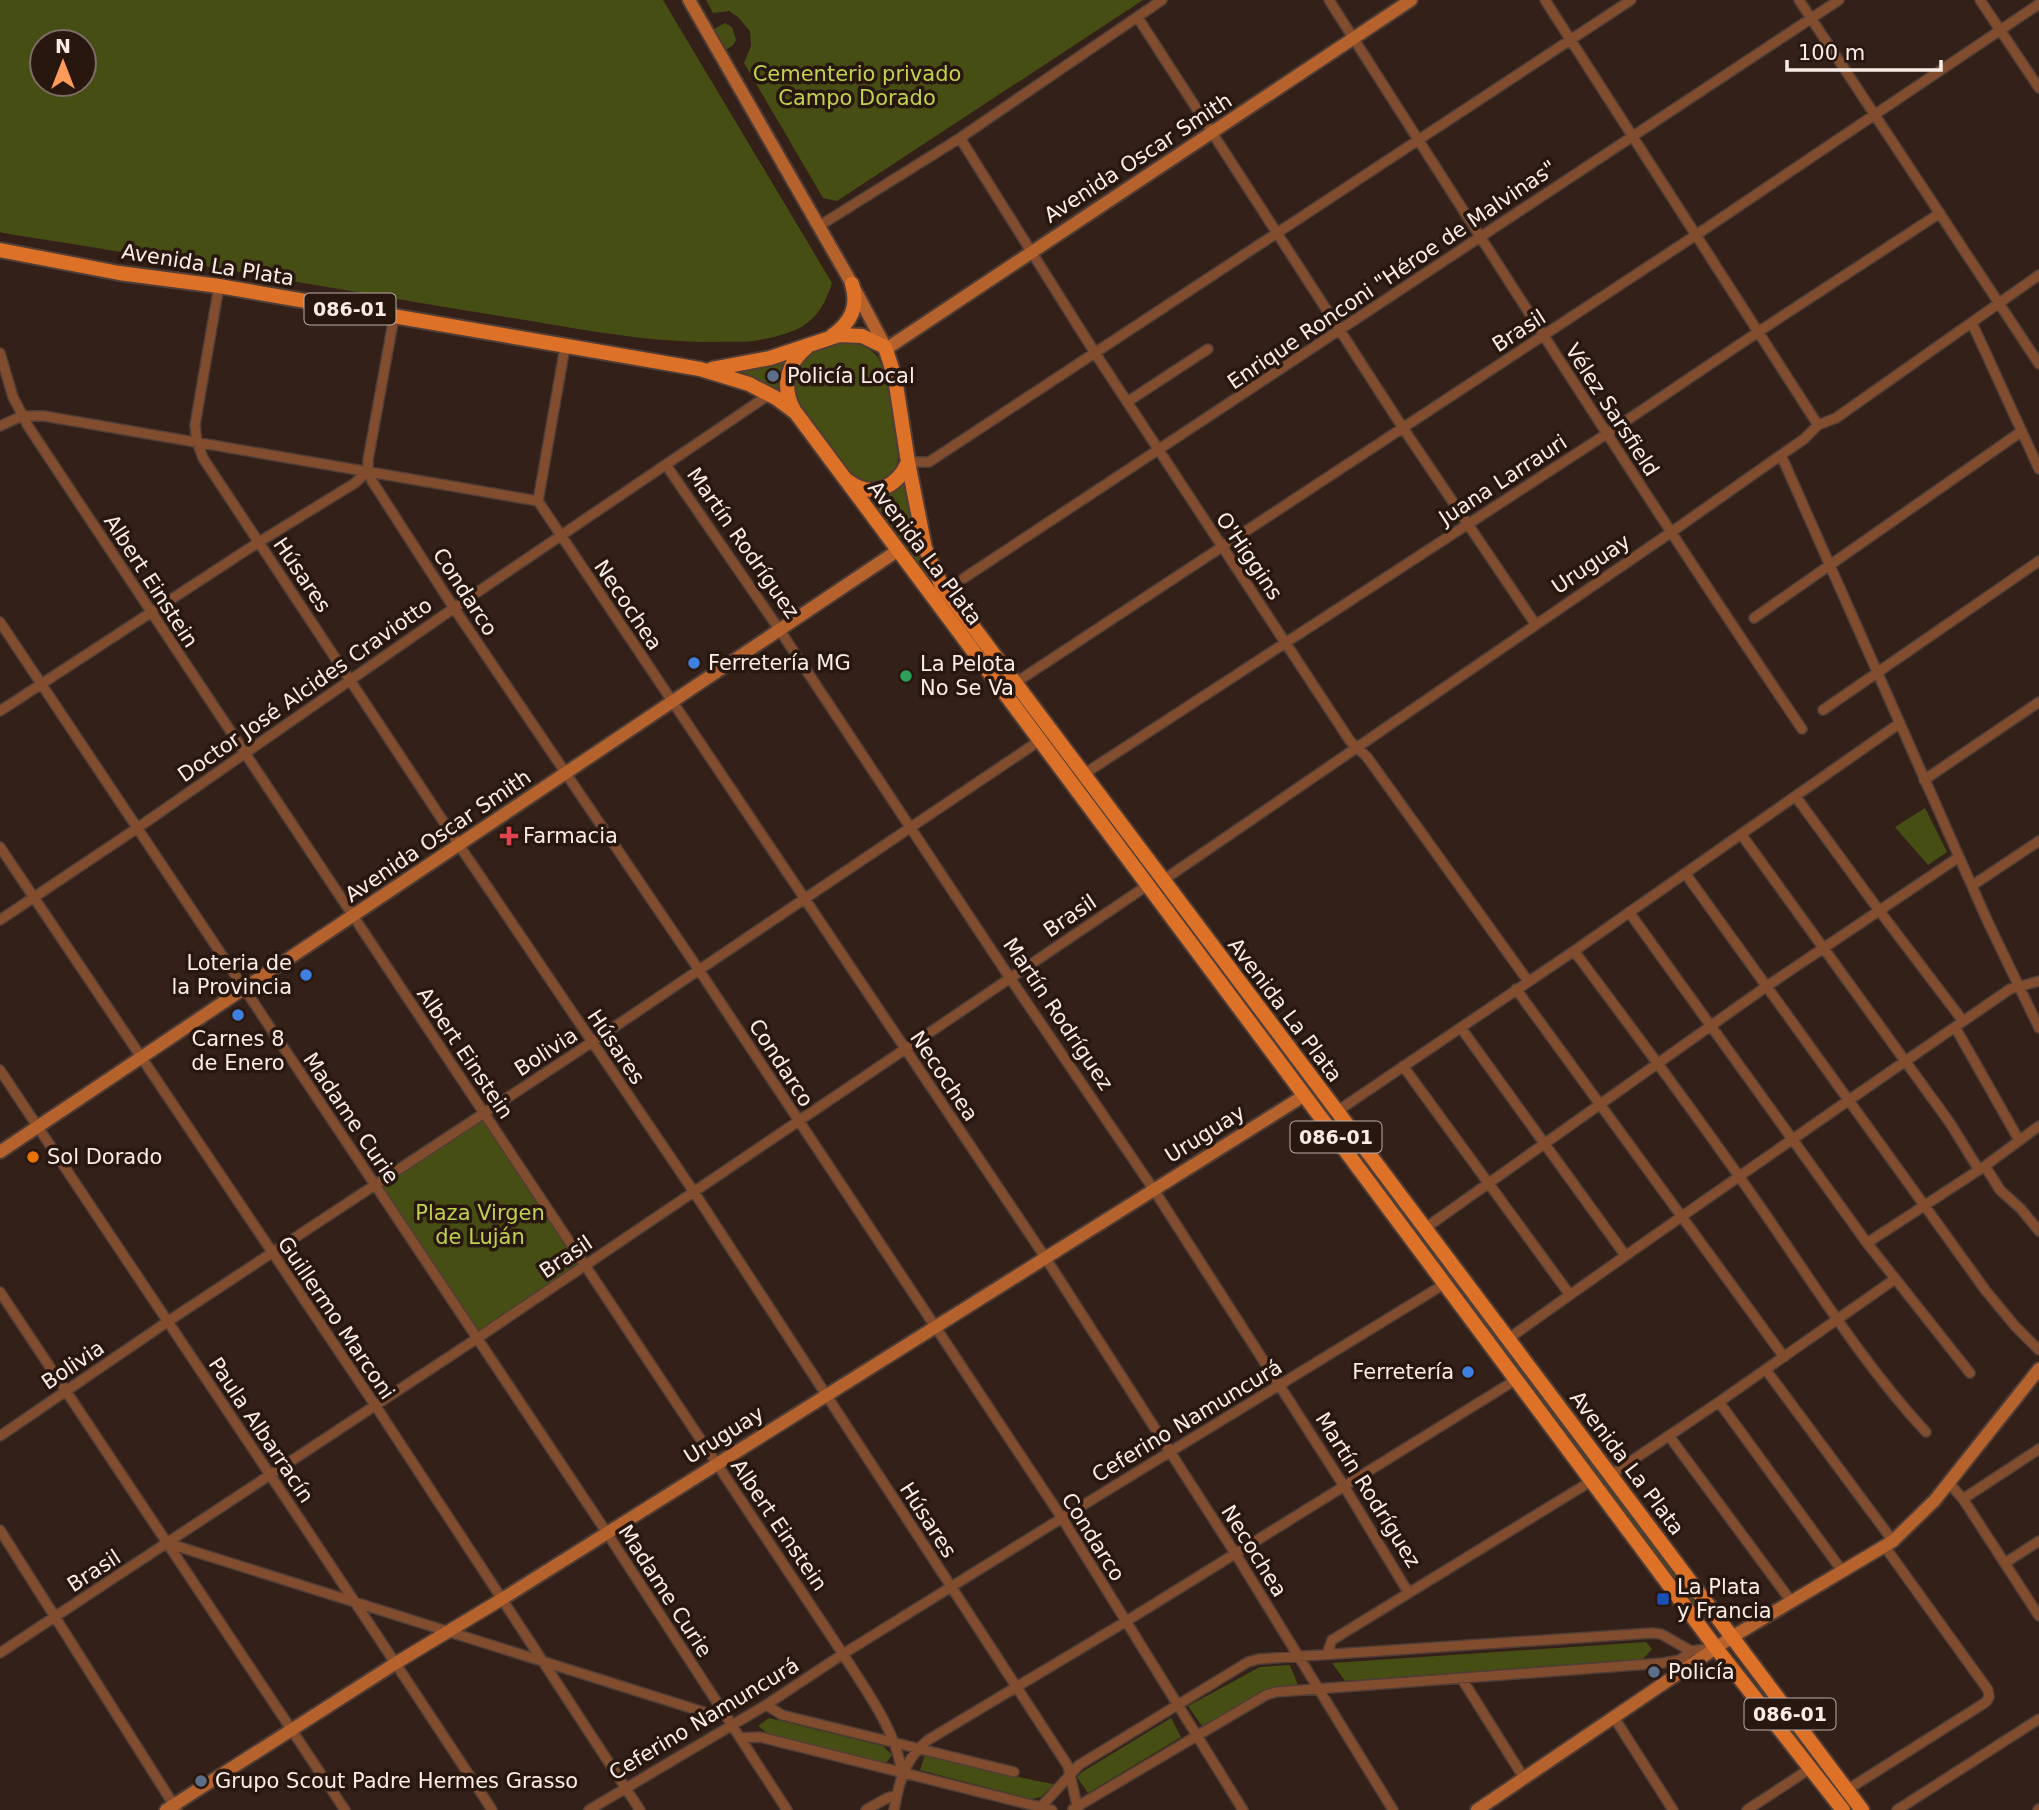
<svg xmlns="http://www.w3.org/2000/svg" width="2039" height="1810" font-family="'DejaVu Sans',sans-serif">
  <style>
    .green { fill: #474e14; fill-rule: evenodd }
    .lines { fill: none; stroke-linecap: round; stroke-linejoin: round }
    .street-casing { stroke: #4f3d36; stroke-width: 12 }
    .secondary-casing { stroke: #4f3d36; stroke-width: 16 }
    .primary-casing { stroke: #4f3d36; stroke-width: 18 }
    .street { stroke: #824d2f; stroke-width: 9 }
    .secondary { stroke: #b5622d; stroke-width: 12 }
    .primary { stroke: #dd7127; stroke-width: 14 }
    .service-dot { fill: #5c6f8a; stroke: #28170f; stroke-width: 2.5 }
    .shop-dot { fill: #3f7fe0; stroke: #28170f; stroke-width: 2.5 }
    .leisure-dot { fill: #2e9e5b; stroke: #28170f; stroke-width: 2.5 }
    .health-dot { fill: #e0444e; stroke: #28170f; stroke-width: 2.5 }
    .food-dot { fill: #e8710a; stroke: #28170f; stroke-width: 2.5 }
    .transit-dot { fill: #1a4fb4; stroke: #28170f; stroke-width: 2.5 }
    .labels { text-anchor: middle; stroke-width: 7; stroke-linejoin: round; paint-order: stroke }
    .shield { fill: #28170f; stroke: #bbada7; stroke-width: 2 }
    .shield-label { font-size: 19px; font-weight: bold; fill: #faede8 }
    .park-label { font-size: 21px; fill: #c1d24e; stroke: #28170f }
    .street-label { font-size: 21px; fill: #faede8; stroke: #28170f }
    .poi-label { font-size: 21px; fill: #faede8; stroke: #28170f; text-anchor: start }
  </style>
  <rect width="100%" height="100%" fill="#332019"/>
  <path class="green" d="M 0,0 L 663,0 L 832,283 C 819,324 800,332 759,340 C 745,343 730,341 716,342 C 646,343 575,328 506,317 C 338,290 171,259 3,233 L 0,232 ZM 42,42 L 84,42 L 84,84 L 42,84 Z
    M 706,0 L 1143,0 L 837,201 L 823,198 L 744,63 L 751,46 L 750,31 L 738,17 L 729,11 L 713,13 Z
    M 725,23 L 732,27 L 736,40 L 733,45 L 724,51 L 712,30 Z
    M 838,342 C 853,342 866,344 877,356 C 885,365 900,446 898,459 C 896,473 888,482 874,483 C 864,484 852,478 845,471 C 831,457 812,424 800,406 C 778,374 809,349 838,342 Z
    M 785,360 L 779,379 L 779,391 L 733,372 Z
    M 904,475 L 921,557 L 932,582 L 1703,1613 L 1702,1615 L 864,494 Z
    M 1925,808 L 1947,852 L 1928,865 L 1895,827 Z
    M 485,1113 L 584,1265 L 476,1339 L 376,1186 Z
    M 1646,1642 L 1652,1649 L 1643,1659 L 1345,1681 L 1332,1663 Z
    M 1290,1665 L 1298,1685 L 1269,1688 L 1202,1726 L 1188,1706 L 1260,1667 Z
    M 769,1718 L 883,1746 L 892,1755 L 886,1763 L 771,1736 L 758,1726 Z
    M 1171,1718 L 1181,1737 L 1088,1793 L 1077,1777 L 1082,1772 Z
    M 925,1755 L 1037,1781 L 1054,1784 L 1041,1797 L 1031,1799 L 920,1770 Z"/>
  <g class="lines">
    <defs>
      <path id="street" d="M 1329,0 C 1485,244 1640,489 1802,729
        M 1545,0 L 1818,425
        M 1799,0 L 2039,364
        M 1980,0 L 2039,88
        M 1138,18 L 1403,428 L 1536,625
        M 960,138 L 1095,353 L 1350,741 L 1367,757 L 1528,981
        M 819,226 L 960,138 L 1162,0
        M 219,286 L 195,425 L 197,442 L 203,458 L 459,845 L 694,1192 L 1068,1766 L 1078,1810
        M 394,317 L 368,460 L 368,471 L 372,481 L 454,608 L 699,970 L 1062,1518 L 1243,1810
        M 1972,323 L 2039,469
        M 565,347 L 538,501 L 1045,1257 L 1235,1553 L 1393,1810
        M 0,353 L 13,397 L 28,426 C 300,835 571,1245 843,1654 C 866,1691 895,1728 902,1772
        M 1127,402 L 1208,349
        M 0,426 L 22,416 L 44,416 L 538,501
        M 1781,455 L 1987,920 L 2039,1028
        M 908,462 L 929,462 L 1631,0
        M 666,465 L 779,629 L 1010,978 L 1154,1190 L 1344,1486 L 1408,1592
        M 964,578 L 1839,0
        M 1754,618 L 2022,431
        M 0,622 L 607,1533 L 787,1810
        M 1015,683 L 1696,235 L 2039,4
        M 1823,710 L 2039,561
        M 0,711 L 259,542 L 355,483 L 368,471
        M 1084,774 L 1608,433 L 1758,332 L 1940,213
        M 1924,780 L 2039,702
        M 1796,797 L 1878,909 L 1963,1021
        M 1741,834 L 1950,1123 L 1979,1170
        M 0,847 L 375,1405 L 640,1810
        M 1685,873 L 1986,1291 L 2015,1326 L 2039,1350
        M 1162,881 L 1670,533 L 1781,455 L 1804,439 L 1818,425 L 1836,418 L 2039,275
        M 1973,885 L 2039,841
        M 1629,912 L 1867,1243 L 1970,1373
        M 0,920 L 136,829 L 454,608 L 770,394
        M 1574,951 C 1637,1035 1699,1118 1759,1205 C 1812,1281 1862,1363 1926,1432
        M 1516,989 L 1784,1357
        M 1955,1027 L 2019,1140
        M 1461,1028 L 1625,1255
        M 1403,1066 L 1570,1295
        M 0,1070 C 164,1317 330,1562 492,1810
        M 1336,1112 L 1574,951 L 1900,723
        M 1985,1166 L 2000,1190 L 2021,1209 L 2039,1231
        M 1424,1229 L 1767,986 L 1959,857
        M 1867,1243 L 1985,1166 L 2039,1126
        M 0,1292 L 345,1810
        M 1508,1339 C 1674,1220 1842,1105 2010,989 L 2039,981
        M 1766,1370 L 1893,1541
        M 1719,1402 L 1843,1572
        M 0,1436 L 167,1322 L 592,1042 L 1039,741
        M 1669,1436 L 1791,1601
        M 1609,1476 L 1719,1402 L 1895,1279
        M 1948,1482 L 1963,1499 L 2039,1616
        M 1963,1499 L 2039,1449
        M 0,1530 L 177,1810
        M 167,1543 L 710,1714 L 725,1713
        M 2005,1563 L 2039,1541
        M 0,1653 L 476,1339 L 1148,885
        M 1327,1654 L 1332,1640 L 1337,1637 L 1593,1480
        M 1462,1679 L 1524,1778
        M 766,1705 L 782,1715 L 1014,1772
        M 1615,1719 L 1673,1810
        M 740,1738 L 760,1737 L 1052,1810
        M 1847,1790 L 1986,1702 L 1989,1697 L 1988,1690 L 1885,1547
        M 1073,1809 L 1266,1695 L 1276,1692 L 1663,1663 L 1680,1660 L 1691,1651
        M 589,1810 L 766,1705 L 843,1654 L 1062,1518 L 1446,1283
        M 866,1810 L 887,1798 L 897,1795 C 902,1772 909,1756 928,1740 L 1125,1622 L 1517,1379
        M 894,1810 L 897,1795
        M 1038,1810 L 1079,1765 L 1248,1662 L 1259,1659 L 1652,1633 L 1661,1634 L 1691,1651 L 1714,1648
        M 1747,1810 L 1811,1768
        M 1897,1810 L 2039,1719
        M 2038,1810 L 2039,1809"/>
      <path id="secondary" d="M 689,0 L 852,284 L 886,348
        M 886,349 L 1411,0
        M 0,1152 L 897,551
        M 166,1810 L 396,1663 L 502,1599 L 1305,1095
        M 1477,1810 L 1732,1637 L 1893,1541 L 1935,1500 L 2039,1369"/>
      <path id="primary" d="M 0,250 L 119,273 L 219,286 L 700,369 L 749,384 L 776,398 L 796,413 L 1716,1648 L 1843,1810
        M 832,336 C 851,322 859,307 852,284
        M 712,369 L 770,358 L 839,335 L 862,336 L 885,347 L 895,378 L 908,462 L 925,548 L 941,584 L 1862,1810
        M 794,410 C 781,387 787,363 807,347
        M 848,481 C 872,499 897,488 908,462"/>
    </defs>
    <use href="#street" class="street-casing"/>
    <use href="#secondary" class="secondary-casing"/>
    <use href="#primary" class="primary-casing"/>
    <use href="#street" class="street"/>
    <use href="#secondary" class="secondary"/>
    <use href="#primary" class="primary"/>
  </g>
  <g class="service-dot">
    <circle cx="773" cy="376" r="7"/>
    <circle cx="1654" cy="1672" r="7"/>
    <circle cx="201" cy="1781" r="7"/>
  </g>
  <g class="shop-dot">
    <circle cx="694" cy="663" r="7"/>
    <circle cx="306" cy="975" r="7"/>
    <circle cx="238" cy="1015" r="7"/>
    <circle cx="1468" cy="1372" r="7"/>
  </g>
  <circle class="leisure-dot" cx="906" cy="676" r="7"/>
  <path class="health-dot" d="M505.5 825.5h7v7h7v7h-7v7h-7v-7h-7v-7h7z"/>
  <circle class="food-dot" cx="33" cy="1157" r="7"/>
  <rect class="transit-dot" x="1656" y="1592" width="14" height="14" rx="3.5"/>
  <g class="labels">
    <g class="shield">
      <rect x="304.5" y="293.5" width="91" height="31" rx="5"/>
      <rect x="1290.5" y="1121.5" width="91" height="31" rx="5"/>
      <rect x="1744.5" y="1698.5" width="91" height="31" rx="5"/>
    </g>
    <g class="shield-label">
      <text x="350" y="316">086-01</text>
      <text x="1336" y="1144">086-01</text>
      <text x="1790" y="1721">086-01</text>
    </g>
    <g class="park-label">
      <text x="857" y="81">Cementerio privado<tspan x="857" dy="24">Campo Dorado</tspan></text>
      <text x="480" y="1220">Plaza Virgen<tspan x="480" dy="24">de Luján</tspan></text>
    </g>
    <g class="street-label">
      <text transform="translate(1138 158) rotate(-33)" y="7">Avenida Oscar Smith</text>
      <text transform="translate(208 265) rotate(9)" y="7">Avenida La Plata</text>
      <text transform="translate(1392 275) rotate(-34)" y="7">Enrique Ronconi "Héroe de Malvinas"</text>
      <text transform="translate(1519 331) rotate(-33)" y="7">Brasil</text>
      <text transform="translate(1612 410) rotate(57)" y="7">Vélez Sarsfield</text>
      <text transform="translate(1503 480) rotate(-33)" y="7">Juana Larrauri</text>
      <text transform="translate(743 543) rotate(55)" y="7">Martín Rodríguez</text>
      <text transform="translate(925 553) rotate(53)" y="7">Avenida La Plata</text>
      <text transform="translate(1249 556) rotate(56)" y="7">O'Higgins</text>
      <text transform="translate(1591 564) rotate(-34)" y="7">Uruguay</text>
      <text transform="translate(302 575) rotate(56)" y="7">Húsares</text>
      <text transform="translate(151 581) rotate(57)" y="7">Albert Einstein</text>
      <text transform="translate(465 592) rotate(57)" y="7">Condarco</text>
      <text transform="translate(628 605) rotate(56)" y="7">Necochea</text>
      <text transform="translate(305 690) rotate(-35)" y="7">Doctor José Alcides Craviotto</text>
      <text transform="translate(438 836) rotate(-34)" y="7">Avenida Oscar Smith</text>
      <text transform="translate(1070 916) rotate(-34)" y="7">Brasil</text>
      <text transform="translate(1285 1010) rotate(53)" y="7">Avenida La Plata</text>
      <text transform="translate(1058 1014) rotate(56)" y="7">Martín Rodríguez</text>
      <text transform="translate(616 1047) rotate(56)" y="7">Húsares</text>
      <text transform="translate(546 1052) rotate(-33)" y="7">Bolivia</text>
      <text transform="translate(465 1053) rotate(56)" y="7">Albert Einstein</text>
      <text transform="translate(781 1063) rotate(57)" y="7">Condarco</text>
      <text transform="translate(944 1076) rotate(56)" y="7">Necochea</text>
      <text transform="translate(351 1118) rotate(56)" y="7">Madame Curie</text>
      <text transform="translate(1205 1134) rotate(-32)" y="7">Uruguay</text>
      <text transform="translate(566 1257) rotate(-34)" y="7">Brasil</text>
      <text transform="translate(336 1318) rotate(56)" y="7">Guillermo Marconi</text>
      <text transform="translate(73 1365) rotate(-34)" y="7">Bolivia</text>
      <text transform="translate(1187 1421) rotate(-31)" y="7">Ceferino Namuncurá</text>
      <text transform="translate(261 1430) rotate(56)" y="7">Paula Albarracín</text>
      <text transform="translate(724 1435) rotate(-32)" y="7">Uruguay</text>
      <text transform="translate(1627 1463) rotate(53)" y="7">Avenida La Plata</text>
      <text transform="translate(1368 1490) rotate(58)" y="7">Martín Rodríguez</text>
      <text transform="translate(928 1520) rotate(57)" y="7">Húsares</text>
      <text transform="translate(779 1525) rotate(56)" y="7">Albert Einstein</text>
      <text transform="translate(1093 1537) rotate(58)" y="7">Condarco</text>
      <text transform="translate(1254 1551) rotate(58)" y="7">Necochea</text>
      <text transform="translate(94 1571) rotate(-33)" y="7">Brasil</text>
      <text transform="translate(665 1591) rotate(57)" y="7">Madame Curie</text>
      <text transform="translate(704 1719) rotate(-31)" y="7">Ceferino Namuncurá</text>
    </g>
    <g class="poi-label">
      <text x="787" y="383">Policía Local</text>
      <text x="708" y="670">Ferretería MG</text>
      <text x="920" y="671">La Pelota<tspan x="920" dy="24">No Se Va</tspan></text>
      <text x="523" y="843">Farmacia</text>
      <text x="292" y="970" text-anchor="end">Loteria de<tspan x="292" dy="24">la Provincia</tspan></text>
      <text x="238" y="1046" text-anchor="middle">Carnes 8<tspan x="238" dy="24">de Enero</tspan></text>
      <text x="47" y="1164">Sol Dorado</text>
      <text x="1454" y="1379" text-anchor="end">Ferretería</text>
      <text x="1677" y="1594">La Plata<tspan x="1677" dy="24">y Francia</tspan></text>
      <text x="1668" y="1679">Policía</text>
      <text x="215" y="1788">Grupo Scout Padre Hermes Grasso</text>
    </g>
  </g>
  <g transform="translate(63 63)"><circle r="33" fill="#28170f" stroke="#7c6d66" stroke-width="2"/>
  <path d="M0-5L12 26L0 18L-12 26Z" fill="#ff9b5a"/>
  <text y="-10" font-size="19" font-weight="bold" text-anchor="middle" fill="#faede8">N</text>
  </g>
  <path d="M1787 60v10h154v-10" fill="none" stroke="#faede8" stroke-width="3.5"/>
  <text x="1798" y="60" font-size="21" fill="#faede8" stroke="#28170f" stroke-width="5" paint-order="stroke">100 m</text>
</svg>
